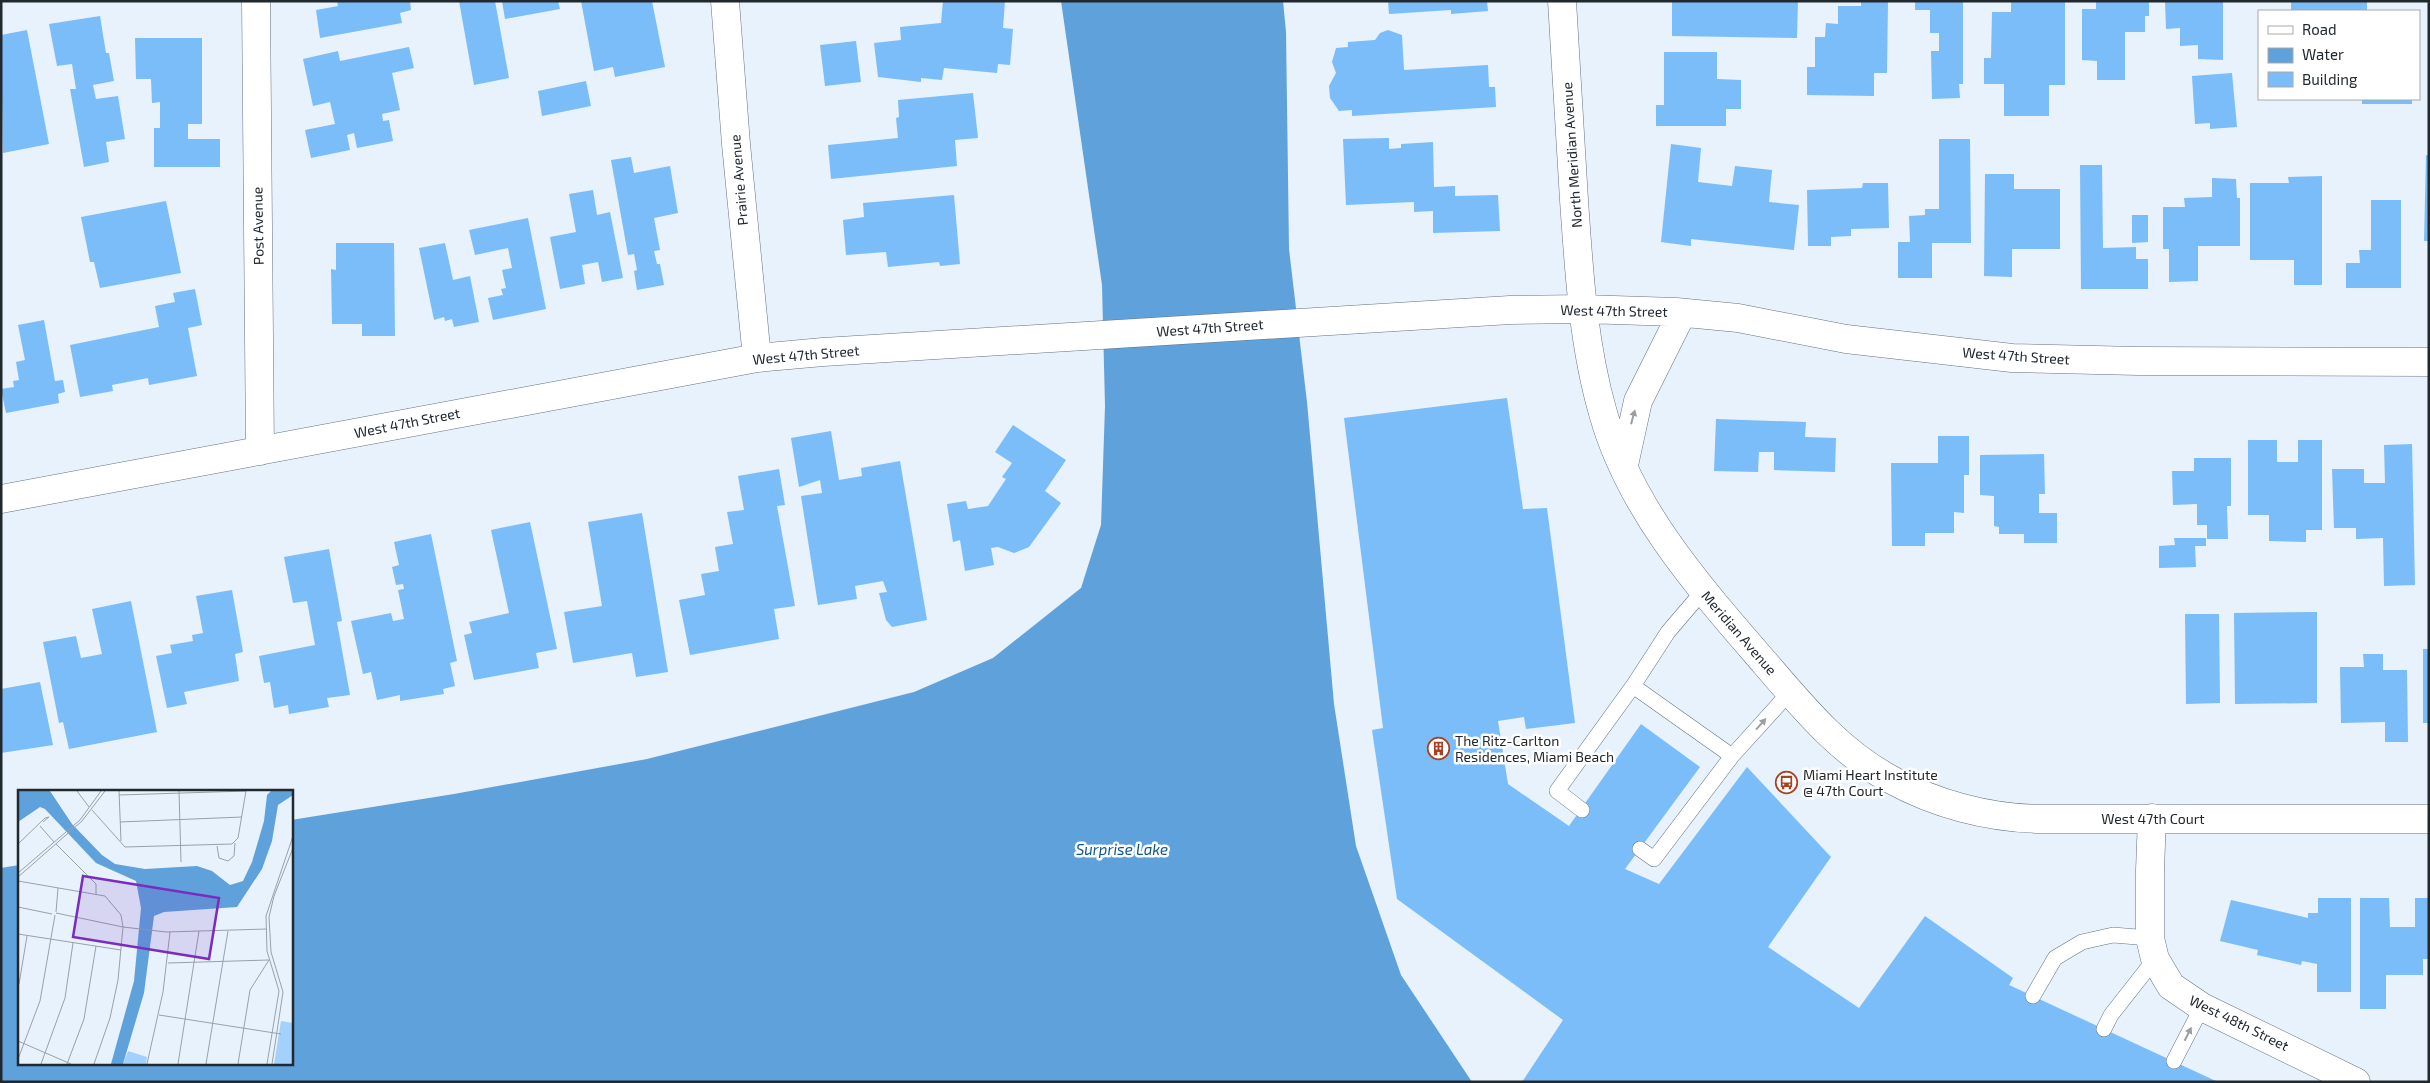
<svg xmlns="http://www.w3.org/2000/svg" width="2430" height="1083" font-family="'Exo 2',sans-serif">
  <style>
    .water { fill: #5fa1db }
    .building { fill: #7abdf8 }
    .lines { fill: none; stroke-linecap: round; stroke-linejoin: round }
    .service-casing { stroke: #637382; stroke-width: 16 }
    .minor-casing { stroke: #637382; stroke-width: 29 }
    .service { stroke: #fff; stroke-width: 15 }
    .minor { stroke: #fff; stroke-width: 28 }
    .oneway { fill: #9b9ea1 }
    .labels { text-anchor: middle; stroke-width: 5; stroke-linejoin: round; paint-order: stroke }
    .street-label { font-size: 14px; fill: #21282e; stroke: #fff }
    .poi-label { font-size: 14px; fill: #21282e; stroke: #fff; text-anchor: start }
    .water-label { font-size: 15px; font-style: italic; fill: #0a588e; stroke: #fff }
    .inset-road { fill: none; stroke: #98a1aa; stroke-width: 1 }
    .view { fill: #7b2cbf; fill-opacity: 0.15; stroke: #7b2cbf; stroke-width: 2.5 }
    .inset-edge { fill: none; stroke: #21282e; stroke-width: 2.5 }
  </style>
  <rect width="100%" height="100%" fill="#e7f2fc"/>
  <path class="water" d="M 1061,1 L 1283,1 L 1286,32 L 1289,249 L 1307,402 L 1334,704 L 1356,846 L 1401,975 L 1472,1082 L 1,1082 L 1,868 L 19,865 L 19,1064 L 291,1064 L 291,820 L 454,794 L 647,759 L 914,692 L 993,658 L 1081,588 L 1101,525 L 1105,406 L 1102,285 Z"/>
  <path class="building" d="M 337,1 L 410,1 L 411,10 L 400,13 L 402,23 L 320,38 L 316,10 L 338,6 Z
    M 459,1 L 495,1 L 509,78 L 474,85 Z
    M 502,1 L 558,1 L 560,9 L 505,19 Z
    M 581,1 L 652,1 L 665,67 L 615,77 L 613,67 L 594,71 Z
    M 943,1 L 1005,1 L 1003,28 L 1013,29 L 1010,65 L 998,64 L 997,73 L 944,68 L 942,80 L 921,78 L 921,82 L 878,77 L 874,43 L 901,40 L 900,27 L 941,23 Z
    M 1388,1 L 1487,1 L 1488,11 L 1451,14 L 1451,10 L 1389,14 Z
    M 1672,1 L 1798,1 L 1797,38 L 1672,36 Z
    M 1861,1 L 1888,1 L 1887,73 L 1874,73 L 1874,96 L 1807,95 L 1807,67 L 1815,67 L 1815,37 L 1825,37 L 1826,23 L 1838,24 L 1838,6 L 1861,6 Z
    M 1915,1 L 1963,1 L 1963,84 L 1959,84 L 1960,98 L 1932,99 L 1931,51 L 1939,51 L 1939,33 L 1930,33 L 1930,10 L 1915,10 Z
    M 2011,1 L 2065,1 L 2065,85 L 2049,85 L 2049,116 L 2004,116 L 2004,84 L 1984,84 L 1984,58 L 1991,58 L 1992,12 L 2011,12 Z
    M 2096,1 L 2149,1 L 2149,16 L 2145,16 L 2145,32 L 2125,32 L 2125,80 L 2097,80 L 2097,61 L 2082,60 L 2082,9 L 2096,9 Z
    M 2165,1 L 2223,1 L 2223,60 L 2198,59 L 2198,45 L 2180,46 L 2180,28 L 2166,29 Z
    M 2291,1 L 2367,1 L 2367,11 L 2291,11 Z
    M 100,16 L 106,53 L 109,53 L 114,81 L 93,85 L 96,99 L 118,96 L 125,139 L 106,142 L 109,162 L 84,167 L 70,89 L 76,89 L 72,64 L 57,66 L 49,24 Z
    M 27,30 L 49,144 L 3,153 L 1,35 Z
    M 1388,30 L 1402,35 L 1404,70 L 1488,65 L 1489,87 L 1495,87 L 1496,107 L 1352,116 L 1352,110 L 1339,111 L 1330,98 L 1329,86 L 1336,73 L 1332,62 L 1336,48 L 1348,47 L 1348,42 L 1375,40 L 1380,33 Z
    M 135,38 L 202,38 L 202,124 L 188,124 L 188,139 L 220,139 L 220,167 L 154,167 L 154,128 L 160,128 L 160,102 L 152,103 L 151,79 L 136,79 Z
    M 856,41 L 861,82 L 825,86 L 820,45 Z
    M 409,47 L 414,68 L 392,73 L 400,110 L 382,114 L 383,121 L 389,120 L 393,141 L 357,148 L 354,133 L 347,135 L 350,150 L 311,158 L 305,130 L 335,124 L 330,102 L 313,106 L 303,59 L 338,51 L 340,61 Z
    M 1664,52 L 1717,52 L 1717,79 L 1741,80 L 1741,109 L 1726,109 L 1726,126 L 1656,126 L 1656,105 L 1664,105 Z
    M 2232,73 L 2237,127 L 2210,129 L 2210,123 L 2195,124 L 2192,76 Z
    M 586,81 L 591,106 L 542,116 L 538,91 Z
    M 973,93 L 978,138 L 955,140 L 957,166 L 831,179 L 828,145 L 898,138 L 896,118 L 899,117 L 898,100 Z
    M 2362,99 L 2412,99 L 2412,104 L 2362,104 Z
    M 1389,138 L 1389,149 L 1401,148 L 1401,144 L 1433,142 L 1434,187 L 1455,186 L 1455,196 L 1498,195 L 1500,231 L 1433,233 L 1433,211 L 1414,212 L 1414,202 L 1346,205 L 1343,139 Z
    M 1939,139 L 1970,139 L 1971,243 L 1932,243 L 1932,278 L 1898,278 L 1898,242 L 1910,242 L 1909,216 L 1925,215 L 1925,209 L 1939,209 Z
    M 1671,144 L 1701,148 L 1698,182 L 1732,186 L 1735,166 L 1772,170 L 1769,202 L 1799,205 L 1794,250 L 1691,239 L 1691,246 L 1661,242 Z
    M 2426,155 L 2429,155 L 2429,241 L 2424,241 Z
    M 631,157 L 634,173 L 670,166 L 678,213 L 654,218 L 660,250 L 654,251 L 657,264 L 660,264 L 664,285 L 637,290 L 634,271 L 637,270 L 634,254 L 628,255 L 611,160 Z
    M 2080,165 L 2102,165 L 2103,248 L 2136,247 L 2136,259 L 2148,259 L 2148,289 L 2081,289 Z
    M 1985,174 L 2014,174 L 2014,189 L 2060,189 L 2060,249 L 2012,249 L 2012,277 L 1984,276 Z
    M 2322,176 L 2322,285 L 2294,285 L 2294,260 L 2250,260 L 2250,183 L 2289,183 L 2288,177 Z
    M 2212,178 L 2236,179 L 2237,198 L 2240,198 L 2240,246 L 2198,246 L 2198,281 L 2169,282 L 2169,249 L 2163,249 L 2163,207 L 2185,207 L 2184,198 L 2212,197 Z
    M 1863,183 L 1888,183 L 1889,228 L 1851,229 L 1851,236 L 1831,237 L 1831,246 L 1808,246 L 1807,190 L 1862,188 Z
    M 593,190 L 597,215 L 610,212 L 623,278 L 602,282 L 598,262 L 582,265 L 585,284 L 560,289 L 550,237 L 576,232 L 569,194 Z
    M 954,195 L 960,264 L 940,266 L 939,262 L 888,267 L 886,252 L 846,255 L 843,220 L 864,217 L 863,203 Z
    M 2371,200 L 2401,200 L 2401,288 L 2346,288 L 2346,263 L 2360,263 L 2359,250 L 2371,250 Z
    M 166,201 L 181,273 L 100,288 L 94,262 L 90,262 L 81,217 Z
    M 2132,215 L 2148,215 L 2148,242 L 2132,243 Z
    M 528,218 L 546,309 L 493,320 L 488,298 L 503,295 L 501,289 L 506,288 L 502,270 L 512,268 L 508,248 L 475,255 L 469,230 Z
    M 336,243 L 394,243 L 395,336 L 362,336 L 362,324 L 332,324 L 331,269 L 336,270 Z
    M 445,243 L 453,280 L 470,276 L 479,322 L 454,327 L 452,319 L 445,321 L 444,317 L 434,320 L 419,248 Z
    M 195,289 L 202,325 L 188,328 L 197,376 L 149,385 L 148,378 L 112,385 L 113,391 L 80,397 L 70,345 L 159,327 L 155,306 L 175,302 L 173,293 Z
    M 44,320 L 55,381 L 63,380 L 65,392 L 58,394 L 59,403 L 6,413 L 1,389 L 14,387 L 13,381 L 19,380 L 16,362 L 25,360 L 18,325 Z
    M 1507,398 L 1523,509 L 1547,508 L 1575,723 L 1526,729 L 1524,717 L 1498,721 L 1508,784 L 1569,826 L 1641,724 L 1700,767 L 1625,869 L 1659,884 L 1747,767 L 1831,857 L 1768,947 L 1859,1008 L 1925,916 L 2013,978 L 2009,985 L 2218,1082 L 1522,1082 L 1563,1020 L 1397,899 L 1372,730 L 1383,728 L 1344,418 Z
    M 1716,419 L 1806,422 L 1805,437 L 1836,438 L 1835,472 L 1774,470 L 1774,452 L 1759,452 L 1758,472 L 1714,471 Z
    M 1013,425 L 1066,460 L 1045,491 L 1061,503 L 1029,547 L 1014,553 L 998,547 L 991,548 L 994,565 L 965,571 L 960,540 L 953,542 L 947,504 L 966,501 L 968,509 L 988,506 L 1006,479 L 1002,477 L 1012,463 L 995,452 Z
    M 831,431 L 839,480 L 862,476 L 861,468 L 900,461 L 927,620 L 892,627 L 886,620 L 879,593 L 887,592 L 883,581 L 855,586 L 857,599 L 818,605 L 801,496 L 822,493 L 820,480 L 799,487 L 791,438 Z
    M 1938,436 L 1969,436 L 1969,475 L 1964,475 L 1964,513 L 1954,512 L 1954,533 L 1925,533 L 1925,546 L 1892,546 L 1891,463 L 1938,463 Z
    M 2248,440 L 2277,440 L 2277,462 L 2298,462 L 2298,440 L 2322,440 L 2322,530 L 2306,530 L 2306,542 L 2269,541 L 2269,515 L 2248,515 Z
    M 2412,444 L 2415,585 L 2384,586 L 2383,538 L 2356,539 L 2356,528 L 2334,528 L 2332,469 L 2364,469 L 2364,483 L 2385,483 L 2384,445 Z
    M 2044,454 L 2045,494 L 2039,494 L 2039,513 L 2057,513 L 2057,543 L 2024,543 L 2024,534 L 1999,534 L 1999,527 L 1994,526 L 1994,496 L 1980,495 L 1980,455 Z
    M 2194,458 L 2231,458 L 2231,506 L 2227,506 L 2228,539 L 2207,539 L 2207,525 L 2197,525 L 2197,504 L 2173,505 L 2172,471 L 2194,471 Z
    M 779,469 L 785,505 L 777,506 L 795,606 L 774,609 L 779,639 L 690,655 L 679,600 L 705,595 L 701,574 L 719,571 L 715,547 L 733,544 L 727,512 L 744,510 L 738,476 Z
    M 642,513 L 668,672 L 636,677 L 632,653 L 573,663 L 564,612 L 602,606 L 588,522 Z
    M 530,522 L 557,649 L 536,653 L 539,668 L 474,680 L 464,635 L 472,633 L 469,622 L 509,613 L 491,530 Z
    M 431,534 L 457,661 L 450,663 L 455,686 L 443,689 L 444,694 L 400,701 L 400,695 L 377,700 L 371,672 L 363,674 L 351,621 L 391,613 L 393,621 L 404,619 L 398,590 L 404,589 L 403,584 L 396,585 L 392,567 L 399,565 L 394,542 Z
    M 2174,538 L 2206,538 L 2206,546 L 2195,546 L 2196,567 L 2159,568 L 2159,546 L 2175,545 Z
    M 329,549 L 342,621 L 337,622 L 350,695 L 327,698 L 329,707 L 289,714 L 288,705 L 274,708 L 270,682 L 264,683 L 259,656 L 315,645 L 307,601 L 293,603 L 284,557 Z
    M 232,590 L 243,652 L 235,654 L 239,681 L 184,692 L 187,704 L 167,708 L 156,656 L 172,653 L 170,645 L 193,641 L 192,635 L 203,633 L 196,596 Z
    M 131,601 L 157,732 L 69,749 L 63,722 L 59,723 L 43,642 L 76,636 L 81,658 L 102,654 L 92,609 Z
    M 2317,612 L 2317,703 L 2235,704 L 2234,613 Z
    M 2185,614 L 2219,614 L 2220,703 L 2186,704 Z
    M 2423,649 L 2429,649 L 2429,723 L 2423,723 Z
    M 2363,654 L 2383,654 L 2383,670 L 2407,670 L 2408,742 L 2385,742 L 2385,722 L 2341,723 L 2340,667 L 2364,667 Z
    M 40,682 L 53,745 L 1,753 L 1,689 Z
    M 2318,898 L 2351,898 L 2351,992 L 2317,992 L 2317,964 L 2302,961 L 2301,965 L 2257,955 L 2258,950 L 2220,941 L 2231,900 L 2308,918 L 2308,913 L 2318,913 Z
    M 2360,898 L 2389,898 L 2390,927 L 2415,927 L 2415,898 L 2429,898 L 2429,959 L 2423,959 L 2423,975 L 2386,975 L 2386,1009 L 2360,1009 Z"/>
  <g class="lines">
    <defs>
      <path id="service" d="M 1633,686 L 1732,756
        M 1582,810 L 1557,791 L 1633,686 L 1668,632 L 1703,591
        M 1640,849 L 1654,859 L 1732,756 L 1790,692
        M 2033,996 L 2055,958 L 2082,942 L 2113,935 L 2150,938
        M 2104,1029 L 2111,1015 L 2155,959
        M 2174,1061 L 2202,1007"/>
      <path id="minor" d="M 256,1 L 260,451
        M 725,1 L 736,144 L 757,358
        M 1562,1 C 1566,68 1570,134 1574,200 C 1579,271 1583,344 1603,413 C 1630,510 1700,588 1764,662 C 1802,706 1838,751 1890,779 C 1935,804 1988,818 2040,819 L 2429,819
        M 1624,465 L 1638,401 L 1682,313
        M 1,499 L 757,358 L 823,352 L 1510,310 L 1583,309 L 1676,312 L 1738,318 L 1846,339 L 2012,358 L 2138,361 L 2429,362
        M 2152,818 L 2150,870 L 2150,938 L 2155,959 L 2171,986 L 2202,1007 L 2356,1082"/>
    </defs>
    <use href="#service" class="service-casing"/>
    <use href="#minor" class="minor-casing"/>
    <use href="#service" class="service"/>
    <use href="#minor" class="minor"/>
  </g>
  <defs><path id="oneway-solid" d="M-6-.8H1V-3.2L6.5 0L1 3.2V.8H-6Z" transform="scale(1.25)"/></defs>
  <g class="oneway">
    <use href="#oneway-solid" transform="translate(1633 417) rotate(-75)"/>
    <use href="#oneway-solid" transform="translate(1761 724) rotate(-48)"/>
    <use href="#oneway-solid" transform="translate(2188 1034) rotate(-63)"/>
  </g>
  <defs>
    <symbol id="building-ring" viewBox="-11 -11 22 22"><circle r="9.5" fill="#fff" stroke="#a84021" stroke-width="1.5"/><path d="M-4-6H4V6H1V3H-1V6H-4ZM-2.5-4.3h1.7v1.8h-1.7ZM.8-4.3h1.7v1.8H.8ZM-2.5-1h1.7V.8h-1.7ZM.8-1h1.7V.8H.8Z" fill="#a84021"/></symbol>
    <symbol id="bus-ring" viewBox="-11 -11 22 22"><circle r="9.5" fill="#fff" stroke="#a84021" stroke-width="1.5"/><path d="M-5-6H5V4H4V6H2V4H-2V6H-4V4H-5ZM-3.5-4V0h7V-4ZM-3.5 1.2v1.5H-2V1.2ZM2 1.2v1.5H3.5V1.2Z" fill="#a84021"/></symbol>
  </defs>
  <g fill-rule="evenodd">
    <use href="#building-ring" x="1426" y="736" width="25" height="25"/>
    <use href="#bus-ring" x="1774" y="770" width="25" height="25"/>
  </g>
  <g class="labels">
    <g class="street-label">
      <text transform="translate(1572 155) rotate(-94)" y="5">North Meridian Avenue</text>
      <text transform="translate(739 180) rotate(-95)" y="5">Prairie Avenue</text>
      <text transform="translate(258 226) rotate(-91)" y="5">Post Avenue</text>
      <text transform="translate(1614 311) rotate(1)" y="5">West 47th Street</text>
      <text transform="translate(1210 328) rotate(-4)" y="5">West 47th Street</text>
      <text transform="translate(806 355) rotate(-5)" y="5">West 47th Street</text>
      <text transform="translate(2016 356) rotate(4)" y="5">West 47th Street</text>
      <text transform="translate(407 423) rotate(-11)" y="5">West 47th Street</text>
      <text transform="translate(1739 633) rotate(49)" y="5">Meridian Avenue</text>
      <text x="2153" y="824">West 47th Court</text>
      <text transform="translate(2239 1023) rotate(26)" y="5">West 48th Street</text>
    </g>
    <g class="poi-label">
      <text x="1455" y="746">The Ritz-Carlton<tspan x="1455" dy="16">Residences, Miami Beach</tspan></text>
      <text x="1803" y="780">Miami Heart Institute<tspan x="1803" dy="16">@ 47th Court</tspan></text>
    </g>
    <g class="water-label">
      <text x="1122" y="855">Surprise Lake</text>
    </g>
  </g>
  <g transform="translate(18 790)">
    <rect width="275" height="275" fill="#e7f2fc"/>
    <path d="M 263,231 L 275,233 L 275,274 L 256,274 ZM 110,261 L 129,267 L 128,274 L 105,274 Z" fill="#a3d1fb"/>
    <path d="M 0,1 L 32,1 L 54,34 L 84,65 L 97,74 L 127,79 L 179,76 L 194,81 L 212,95 L 225,91 L 234,72 L 246,31 L 249,5 L 253,1 L 275,1 L 275,5 L 260,15 L 254,51 L 244,79 L 219,117 L 146,122 L 136,126 L 126,203 L 105,274 L 93,274 L 116,191 L 123,118 L 118,91 L 78,73 L 27,19 L 22,17 L 0,32 Z" fill="#5fa1db"/>
    <path class="inset-road" d="M 59,1 L 71,17M 101,1 L 103,51M 161,1 L 163,72M 101,5 L 228,1M 74,20 L 107,57 L 214,54 L 220,48 L 228,1M 102,32 L 224,27M 22,36 L 36,52M 0,54 L 27,28 L 31,27 L 25,32M 38,54 L 78,94 L 78,104M 199,56 L 201,68 L 210,71 L 216,66 L 217,53M 0,83 L 62,30 L 83,1M 0,87 L 64,31 L 87,1M 0,91 L 87,106 L 103,125 L 105,137 L 100,190 L 92,228 L 76,274M 0,117 L 34,124M 38,122 L 40,98M 38,123 L 105,137 L 148,142 L 249,139M 0,144 L 103,160M 150,173 L 251,170 L 232,200 L 220,274M 1,194 L 9,146M 141,225 L 263,244M 0,226 L 0,192M 0,251 L 53,274M 0,269 L 22,211 L 37,125M 23,274 L 47,208 L 55,153M 49,274 L 66,229 L 78,156M 129,274 L 145,202 L 152,142M 160,274 L 181,141M 188,274 L 210,141M 249,274 L 261,201 L 249,161 L 248,126 L 275,46M 254,274 L 265,202 L 253,162 L 251,127 L 256,106 L 275,58"/>
    <path class="view" d="M 65,86 L 201,108 L 191,169 L 55,147 Z"/>
    <rect width="275" height="275" class="inset-edge"/>
  </g>
  <rect width="2430" height="1083" fill="none" stroke="#21282e" stroke-width="5"/>
  <rect x="2258" y="10" width="162" height="90" fill="#ffffff" stroke="#a6a9ab"/>
  <rect x="2268" y="26" width="25" height="8" fill="#ffffff" stroke="#a6a9ab"/>
  <text x="2302" y="35" font-size="15" fill="#21282e">Road</text>
  <rect x="2268" y="48" width="25" height="15" fill="#5fa1db" stroke="#a6a9ab"/>
  <text x="2302" y="60" font-size="15" fill="#21282e">Water</text>
  <rect x="2268" y="72" width="25" height="15" fill="#7abdf8" stroke="#a6a9ab"/>
  <text x="2302" y="85" font-size="15" fill="#21282e">Building</text>
</svg>
